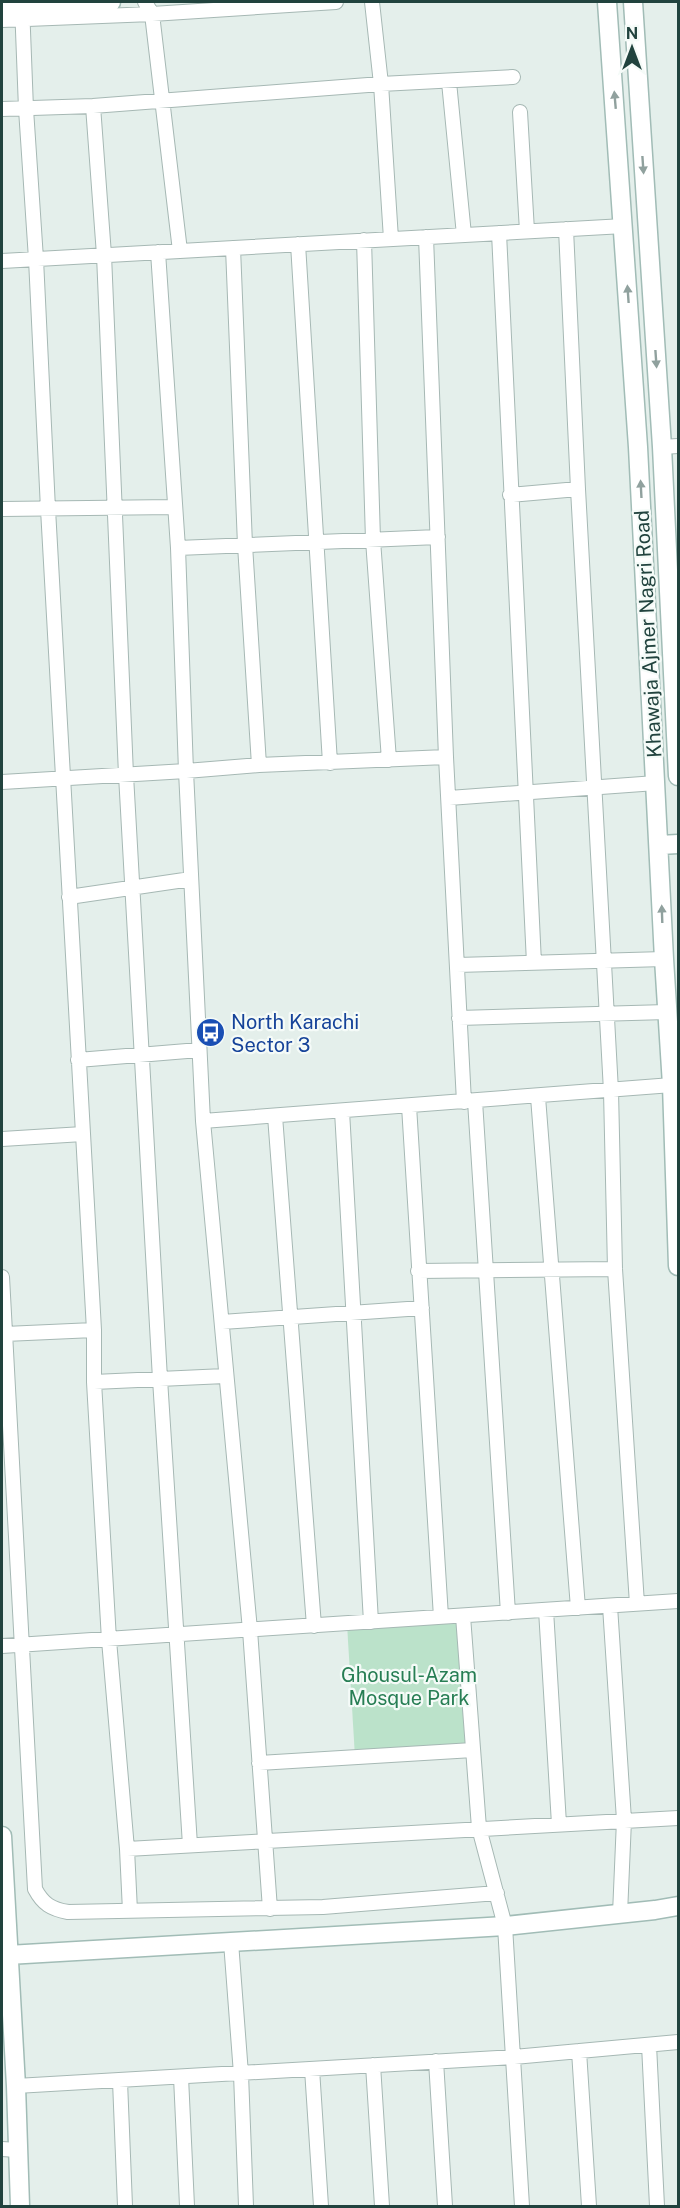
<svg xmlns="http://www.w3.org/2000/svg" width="680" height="2208" font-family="'Public Sans',sans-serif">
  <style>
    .green { fill: #bbe2ca }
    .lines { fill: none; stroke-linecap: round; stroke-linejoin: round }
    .minor-casing { stroke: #a6b8b4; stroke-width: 16 }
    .secondary-casing { stroke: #a1bcb6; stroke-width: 21 }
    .minor { stroke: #fff; stroke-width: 14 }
    .secondary { stroke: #fff; stroke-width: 18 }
    .oneway { fill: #90a19e }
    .labels { text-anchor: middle; stroke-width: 4.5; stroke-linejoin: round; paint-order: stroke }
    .street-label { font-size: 20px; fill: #21433e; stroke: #f5fbf8 }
    .transit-label { font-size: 20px; fill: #164399; stroke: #f5fbf8; text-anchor: start }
    .park-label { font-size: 20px; fill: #277e54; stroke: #f5fbf8 }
  </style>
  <rect width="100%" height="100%" fill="#e4efeb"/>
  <path class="green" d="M 463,1616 L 473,1750 L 355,1757 L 347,1624 Z"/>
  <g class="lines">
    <defs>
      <path id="minor" d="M 145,2 L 152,14 L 180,251
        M 372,2 L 381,84 L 391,239
        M 22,5 L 26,109 L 36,259 L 48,509 L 94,1330 L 94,1382 L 109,1640 L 127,1849 L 130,1911
        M 2,20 L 152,14 L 336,2
        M 449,82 L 464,235
        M 93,106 L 104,255 L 126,775 L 160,1379 L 190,1845
        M 2,109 L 93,106 L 381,84 L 513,77
        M 520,112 L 527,231
        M 566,229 L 578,489 L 611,1091 L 615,1269 L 637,1604
        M 499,233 L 534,963
        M 426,237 L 446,757
        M 364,240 L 373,540 L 389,760
        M 298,244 L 330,763
        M 233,248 L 245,545 L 259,765
        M 158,252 L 178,548 L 186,771 L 203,1121 L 250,1630 L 270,1909
        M 2,261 L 624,226
        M 662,447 L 678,446
        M 510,495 L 578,489
        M 2,509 L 174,507
        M 178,548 L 438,537
        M 2,782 L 186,771 L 259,765 L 446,757 L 464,1102
        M 449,798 L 656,783
        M 69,897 L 191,879
        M 457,965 L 664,959
        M 459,1018 L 667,1012
        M 78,1060 L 199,1050
        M 538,1097 L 578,1608
        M 475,1101 L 508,1613
        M 409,1106 L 441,1617
        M 342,1111 L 371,1622
        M 275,1116 L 314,1626
        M 203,1121 L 672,1085
        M 2,1139 L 83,1134
        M 418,1271 L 615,1269
        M 2,1277 L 35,1889 C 43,1904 51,1909 68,1912 L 323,1907 L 497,1893
        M 222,1322 L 422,1308
        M 5,1334 L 94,1330
        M 94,1382 L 225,1376
        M 610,1606 L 624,1820 L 620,1914
        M 546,1610 L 559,1824
        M 463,1616 L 479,1828 L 505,1926 L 522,2206
        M 2,1646 L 678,1601
        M 259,1763 L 473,1750
        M 127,1849 L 678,1818
        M 231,1942 L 241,2074 L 246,2206
        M 649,2045 L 657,2206
        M 579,2051 L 589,2206
        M 436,2061 L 445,2206
        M 373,2065 L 382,2206
        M 312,2069 L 321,2206
        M 181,2077 L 187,2206
        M 120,2081 L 125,2206
        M 16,2086 L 514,2057 L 678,2042
        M 2,2149 L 17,2150"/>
      <path id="secondary" d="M 607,2 L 638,447 L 664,959 L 672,1085 L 678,1266
        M 633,2 L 662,447 L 678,776
        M 2,6 L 111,2
        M 660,845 L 678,844
        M 2,1836 L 16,2086 L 20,2206
        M 8,1955 L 505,1926 L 655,1910 L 678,1906"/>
    </defs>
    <use href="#minor" class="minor-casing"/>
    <use href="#secondary" class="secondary-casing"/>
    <use href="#minor" class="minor"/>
    <use href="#secondary" class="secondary"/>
  </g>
  <defs><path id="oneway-solid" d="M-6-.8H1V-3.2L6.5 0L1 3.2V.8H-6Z" transform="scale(1.5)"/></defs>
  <g class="oneway">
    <use href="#oneway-solid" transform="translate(615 100) rotate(-95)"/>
    <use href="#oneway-solid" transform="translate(643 165) rotate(86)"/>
    <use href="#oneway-solid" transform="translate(628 294) rotate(-94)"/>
    <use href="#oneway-solid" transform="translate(656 359) rotate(86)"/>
    <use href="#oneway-solid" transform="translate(641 489) rotate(-93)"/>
    <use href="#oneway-solid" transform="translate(662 914) rotate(-92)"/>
  </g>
  <defs>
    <symbol id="bus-disc" viewBox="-11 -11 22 22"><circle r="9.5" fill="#1a4fb4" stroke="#f5fbf8"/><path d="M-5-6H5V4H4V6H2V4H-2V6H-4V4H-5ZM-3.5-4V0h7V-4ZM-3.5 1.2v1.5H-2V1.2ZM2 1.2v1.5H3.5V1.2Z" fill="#fff"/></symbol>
  </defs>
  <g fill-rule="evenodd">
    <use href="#bus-disc" x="194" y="1016" width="33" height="33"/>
  </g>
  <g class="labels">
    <g class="street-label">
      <text transform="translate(648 634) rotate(-93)" y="7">Khawaja Ajmer Nagri Road</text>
    </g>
    <g class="transit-label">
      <text x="231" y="1029">North Karachi<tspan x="231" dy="23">Sector 3</tspan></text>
    </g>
    <g class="park-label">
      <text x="409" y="1682">Ghousul-Azam<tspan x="409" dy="23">Mosque Park</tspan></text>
    </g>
  </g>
  <rect width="680" height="2208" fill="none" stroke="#21433e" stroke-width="6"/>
  <g transform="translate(632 48)" stroke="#f5fbf8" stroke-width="4.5" paint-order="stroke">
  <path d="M0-4.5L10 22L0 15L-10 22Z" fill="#21433e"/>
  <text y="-9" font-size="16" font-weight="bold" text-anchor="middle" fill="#21433e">N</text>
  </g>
</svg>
